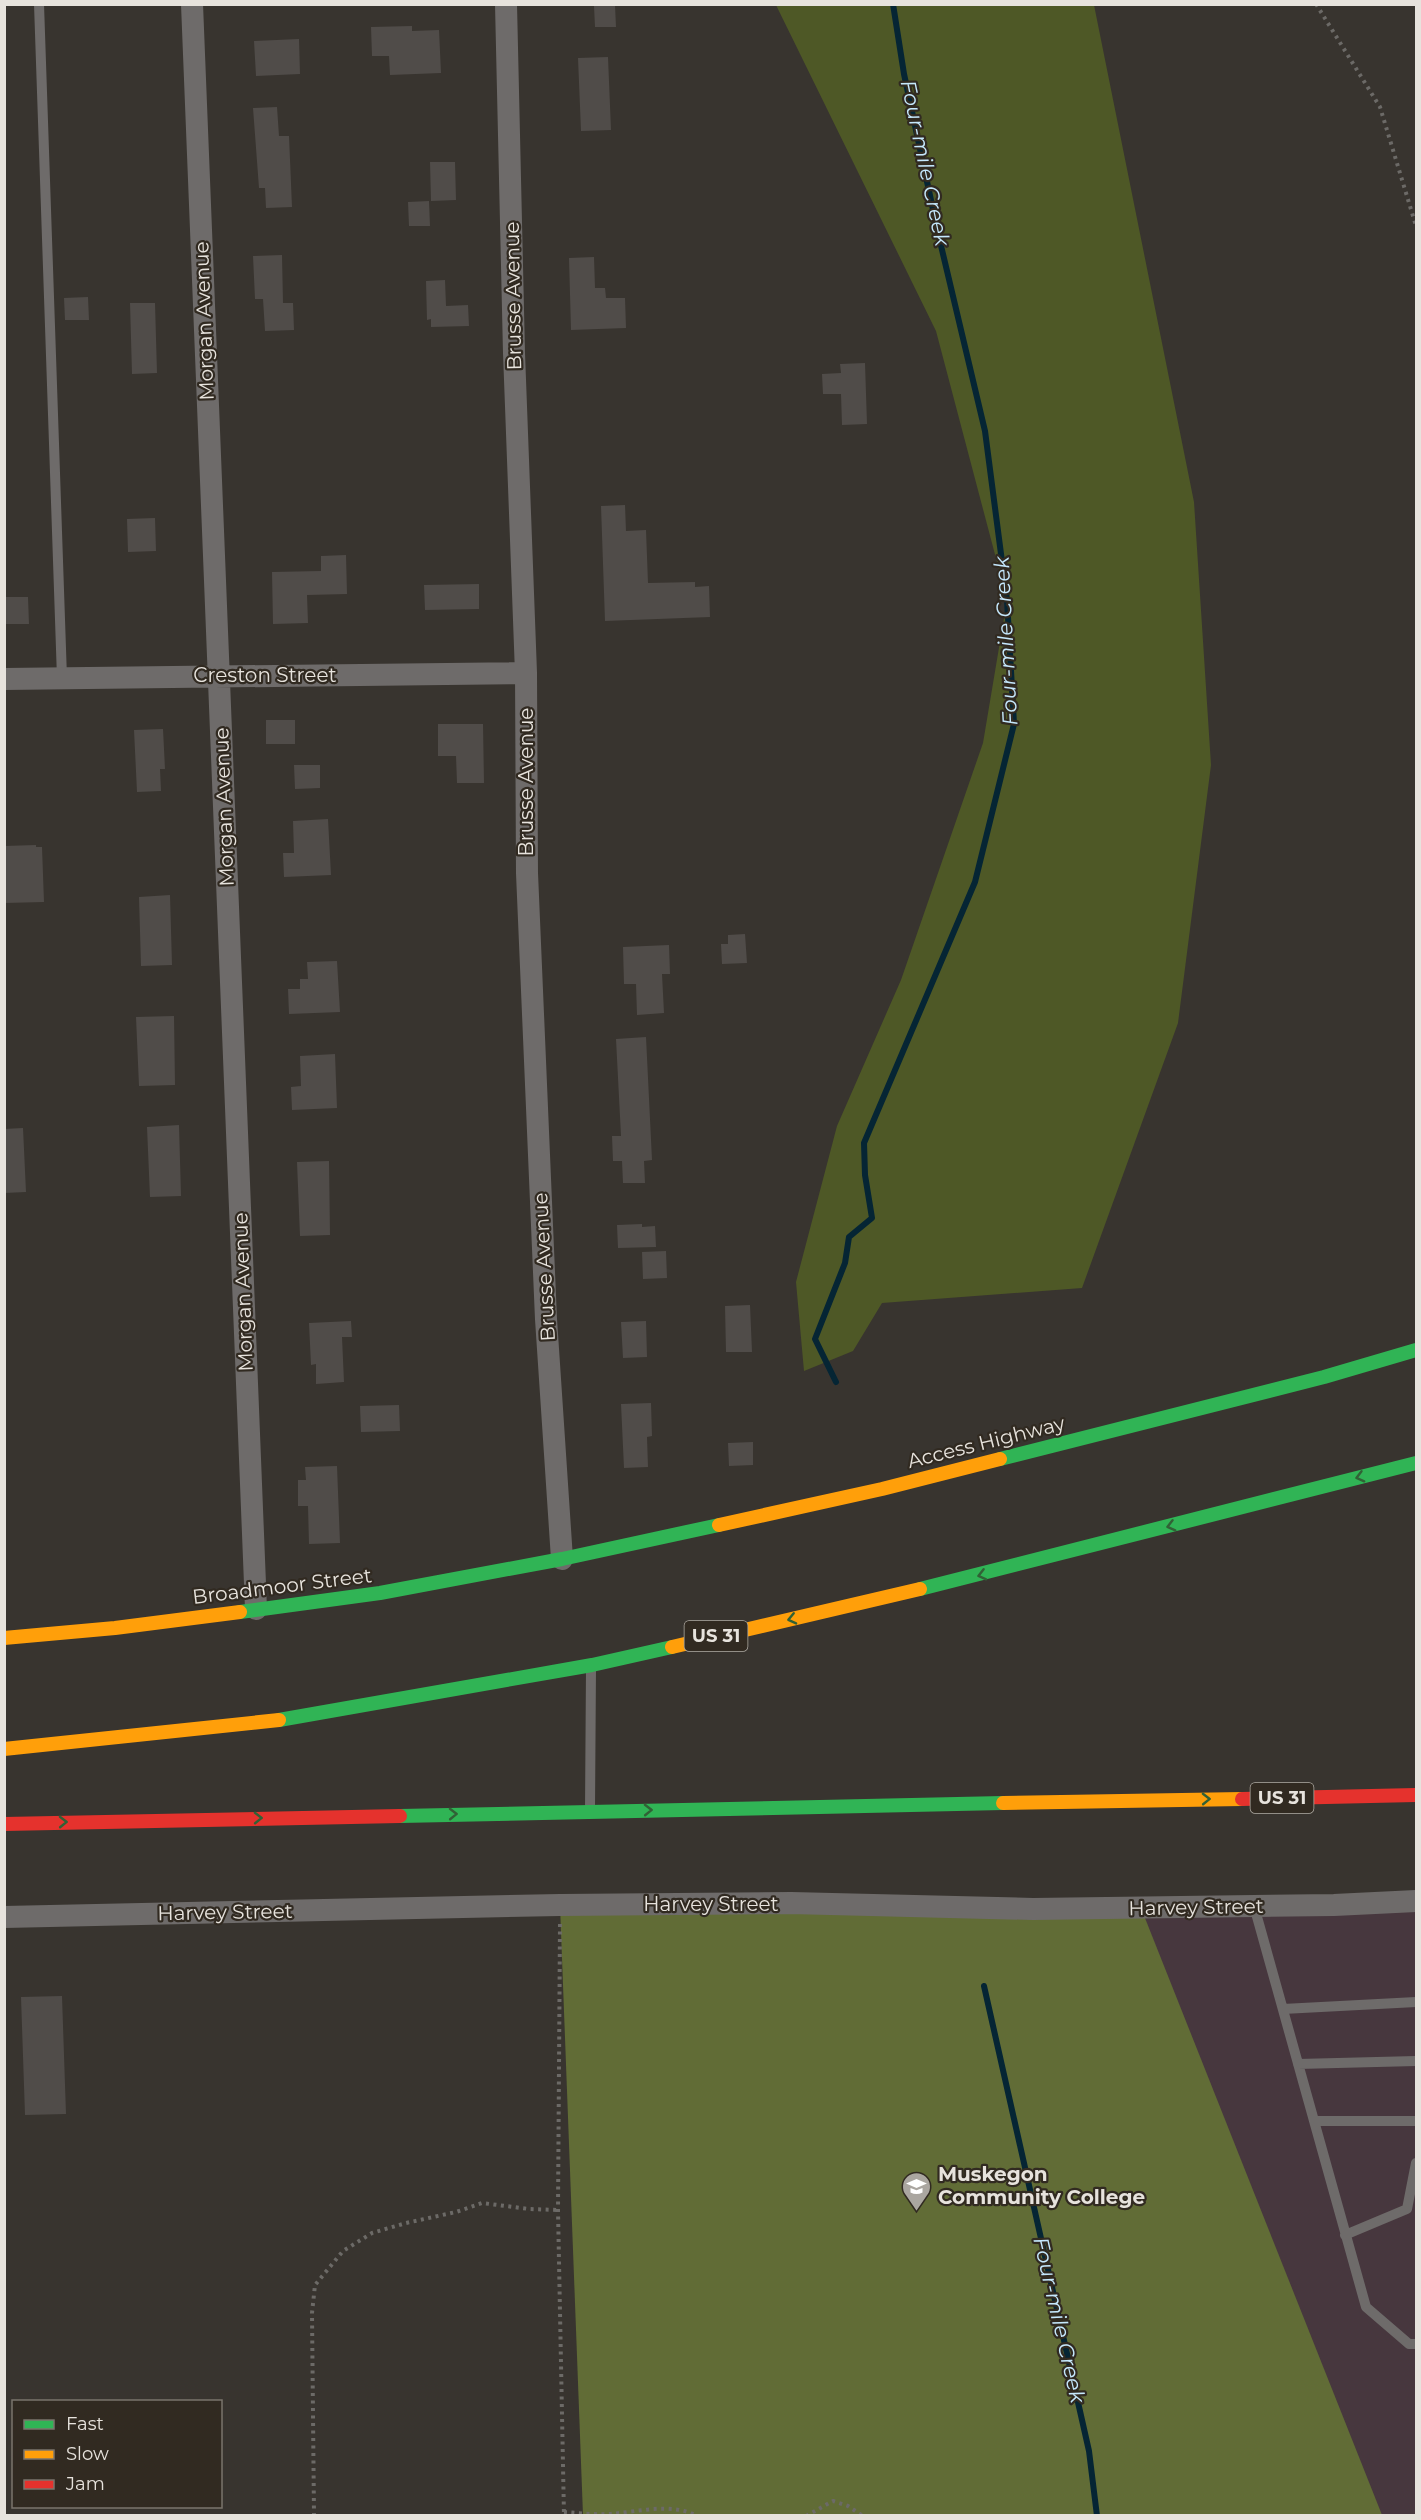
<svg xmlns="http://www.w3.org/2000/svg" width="1421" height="2520" font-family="Montserrat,sans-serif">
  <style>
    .education { fill: #47373e }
    .green { fill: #4e5826 }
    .forest { fill: #616c36 }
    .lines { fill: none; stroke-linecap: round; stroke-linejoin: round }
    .stream { stroke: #052534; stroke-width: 6 }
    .building { fill: #504c49 }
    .path { stroke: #6c6a67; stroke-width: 4; stroke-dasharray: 3 4.5; stroke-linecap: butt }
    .lane { stroke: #6e6b6a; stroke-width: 10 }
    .street { stroke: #6e6b6a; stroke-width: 22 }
    .fast { stroke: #30b455; stroke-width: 14 }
    .slow { stroke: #ff9f0a; stroke-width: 14 }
    .jam { stroke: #e5322d; stroke-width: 14 }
    .oneway { stroke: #316136 }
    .labels { text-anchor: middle; stroke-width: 4.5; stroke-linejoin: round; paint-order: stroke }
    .shield { fill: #312a21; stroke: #b0aca5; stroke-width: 1.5 }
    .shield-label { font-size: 18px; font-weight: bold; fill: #e7e3dd }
    .street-label { font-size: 20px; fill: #e7e3dd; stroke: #312a21 }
    .poi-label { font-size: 20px; font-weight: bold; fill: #e7e3dd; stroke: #312a21; text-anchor: start }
    .water-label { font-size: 21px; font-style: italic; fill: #c5e8fd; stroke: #312a21 }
  </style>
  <rect width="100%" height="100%" fill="#38342f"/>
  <path class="education" d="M 1416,1905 L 1416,2515 L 585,2515 L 1141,1908 Z"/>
  <path class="green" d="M 776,5 L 1094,5 L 1194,502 L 1211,765 L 1178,1023 L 1082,1288 L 882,1303 L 853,1351 L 804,1371 L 796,1282 L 837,1126 L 901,980 L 983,743 L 1007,600 L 936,331 Z"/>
  <path class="forest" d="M 560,1905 L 1141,1908 L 1382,2515 L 583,2515 Z"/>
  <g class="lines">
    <path class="stream" d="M 836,1382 L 815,1339 L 845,1263 L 849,1237 L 872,1218 L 865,1175 L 864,1143 L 975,882 L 1014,724 L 1007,600 L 985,431 L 938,233 L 904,74 L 893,4
      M 984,1986 L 1089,2451 L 1097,2516"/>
  </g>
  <path class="building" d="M 615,5 L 616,27 L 595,27 L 594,6 Z
    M 412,26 L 412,31 L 439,30 L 441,73 L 390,75 L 389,56 L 372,56 L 371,27 Z
    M 299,39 L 300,74 L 256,76 L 254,41 Z
    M 608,57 L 611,130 L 581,131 L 578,58 Z
    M 277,107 L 279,136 L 289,136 L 292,207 L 266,208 L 265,188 L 259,188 L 253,108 Z
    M 430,162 L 455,162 L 456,200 L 431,201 Z
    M 429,201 L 430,226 L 409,226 L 408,202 Z
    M 282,255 L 283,303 L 293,303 L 294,330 L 265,331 L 263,299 L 255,299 L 253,256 Z
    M 594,257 L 595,288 L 605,288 L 606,298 L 625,298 L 626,328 L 571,330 L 569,258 Z
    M 445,280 L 446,306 L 468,305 L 469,326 L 431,327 L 431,319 L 427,320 L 426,281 Z
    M 88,297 L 89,320 L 65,320 L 64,298 Z
    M 130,303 L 155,303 L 157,373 L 132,374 Z
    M 865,363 L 867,424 L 842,425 L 841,394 L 823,394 L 822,374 L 841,373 L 840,364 Z
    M 625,505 L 626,531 L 646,530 L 648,583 L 695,582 L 695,587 L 709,586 L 710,617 L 605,621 L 601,506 Z
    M 155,518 L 156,551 L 128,552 L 127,519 Z
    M 346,555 L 347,594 L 307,595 L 308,623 L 273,624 L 272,572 L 321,571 L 321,556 Z
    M 479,584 L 479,609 L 425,610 L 424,585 Z
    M 4,597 L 28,597 L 29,624 L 4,624 Z
    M 266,720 L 295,720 L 295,744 L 266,744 Z
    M 438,724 L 483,724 L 484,783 L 457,783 L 456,756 L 438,756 Z
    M 163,729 L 165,769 L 160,769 L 161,791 L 137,792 L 134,730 Z
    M 294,765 L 320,765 L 320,788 L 295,789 Z
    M 328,819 L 331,875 L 284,877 L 283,853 L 294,853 L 293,821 Z
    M 36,845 L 36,847 L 42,847 L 44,902 L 4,903 L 4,846 Z
    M 170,895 L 172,965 L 141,966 L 139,897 Z
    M 745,934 L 747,963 L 722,964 L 721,944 L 728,944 L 728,935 Z
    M 669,945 L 670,974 L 662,974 L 664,1013 L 637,1015 L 636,984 L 624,984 L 623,947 Z
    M 337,961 L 340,1012 L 289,1014 L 288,989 L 300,989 L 300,979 L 308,979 L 307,962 Z
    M 174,1016 L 175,1085 L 139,1086 L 136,1017 Z
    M 646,1037 L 652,1160 L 644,1161 L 645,1183 L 623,1183 L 622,1161 L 613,1161 L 612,1136 L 621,1136 L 616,1039 Z
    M 335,1054 L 337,1108 L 292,1110 L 291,1087 L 301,1086 L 300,1056 Z
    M 179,1125 L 181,1196 L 150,1197 L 147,1127 Z
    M 23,1128 L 26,1192 L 4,1193 L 4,1129 Z
    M 329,1161 L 330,1235 L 300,1236 L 297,1162 Z
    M 642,1224 L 642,1227 L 655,1226 L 656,1247 L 618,1248 L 617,1225 Z
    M 666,1251 L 667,1278 L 643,1279 L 642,1252 Z
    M 750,1305 L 752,1352 L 726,1352 L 725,1306 Z
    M 351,1321 L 352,1337 L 342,1337 L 344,1382 L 316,1384 L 316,1364 L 311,1365 L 309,1323 Z
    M 646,1321 L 647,1357 L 623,1358 L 621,1322 Z
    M 651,1403 L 652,1436 L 647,1437 L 648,1467 L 624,1468 L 621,1404 Z
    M 399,1405 L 400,1431 L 361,1432 L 360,1406 Z
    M 753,1442 L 753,1465 L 729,1466 L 728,1443 Z
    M 337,1466 L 340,1543 L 309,1544 L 308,1506 L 298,1506 L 298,1480 L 306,1480 L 305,1467 Z
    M 62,1996 L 66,2114 L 25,2115 L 21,1997 Z"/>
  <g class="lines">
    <path class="path" d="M 1316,4 L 1380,107 L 1416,226
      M 560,1924 L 558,2210 L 564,2516
      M 564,2512 C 579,2513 595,2515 610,2514 C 637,2512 672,2502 697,2516
      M 314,2516 L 312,2313 L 315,2285 L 343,2251 L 372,2233 L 406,2223 L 456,2212 L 482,2203 L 529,2209 L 558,2210
      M 806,2516 L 833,2501 L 848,2506 L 863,2516"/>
    <path class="lane" d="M 39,4 L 62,678
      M 590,1809 L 591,1668
      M 1254,1906 L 1366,2307 L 1409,2344 L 1416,2344
      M 1283,2009 L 1416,2002
      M 1298,2064 L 1416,2061
      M 1314,2121 L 1416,2121
      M 1345,2235 L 1407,2209 L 1416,2163"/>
    <path class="street" d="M 192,4 L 256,1609
      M 506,4 L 514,353 L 526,673 L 527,873 L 546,1319 L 562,1559
      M 4,679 L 526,673
      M 4,1917 L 560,1905 L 791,1903 L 1033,1909 L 1334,1905 L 1416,1901"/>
    <path class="fast" d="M 1000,1459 L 1324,1377 L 1416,1350
      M 920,1589 L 1416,1463
      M 240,1612 L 380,1593 L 562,1559 L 719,1525
      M 279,1720 L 592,1665 L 672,1647
      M 400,1816 L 1003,1803"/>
    <path class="slow" d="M 719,1525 L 882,1489 L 1000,1459
      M 4,1638 L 115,1628 L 240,1612
      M 672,1647 L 920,1589
      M 4,1749 L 279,1720
      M 1003,1803 L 1242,1799"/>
    <path class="jam" d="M 1242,1799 L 1416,1795
      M 4,1824 L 400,1816"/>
  </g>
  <defs><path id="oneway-chevron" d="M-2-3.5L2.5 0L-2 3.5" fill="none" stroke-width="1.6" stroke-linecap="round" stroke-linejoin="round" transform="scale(1.5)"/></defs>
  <g class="oneway">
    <use href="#oneway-chevron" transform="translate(1360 1477) rotate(165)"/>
    <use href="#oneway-chevron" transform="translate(1171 1526) rotate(165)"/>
    <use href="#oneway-chevron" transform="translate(982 1575) rotate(166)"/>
    <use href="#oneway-chevron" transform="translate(792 1619) rotate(167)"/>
    <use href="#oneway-chevron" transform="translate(1206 1799) rotate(-1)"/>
    <use href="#oneway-chevron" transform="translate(648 1810) rotate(-1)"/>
    <use href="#oneway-chevron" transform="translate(453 1814) rotate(-1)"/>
    <use href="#oneway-chevron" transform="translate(258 1818) rotate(-1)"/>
    <use href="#oneway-chevron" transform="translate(63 1822) rotate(-1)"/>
  </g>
  <defs>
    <symbol id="university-pin" viewBox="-11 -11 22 30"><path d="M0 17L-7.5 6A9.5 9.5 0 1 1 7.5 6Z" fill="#aaa6a0" stroke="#312a21"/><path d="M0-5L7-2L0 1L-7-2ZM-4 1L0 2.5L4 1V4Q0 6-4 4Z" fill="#fff"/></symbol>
  </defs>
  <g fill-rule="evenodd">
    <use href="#university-pin" x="900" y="2170" width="33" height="45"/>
  </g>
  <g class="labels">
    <g class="shield">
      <rect x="684.5" y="1621" width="63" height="30" rx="4.5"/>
      <rect x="1250.5" y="1783" width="63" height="30" rx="4.5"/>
    </g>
    <g class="shield-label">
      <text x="716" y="1642">US 31</text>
      <text x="1282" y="1804">US 31</text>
    </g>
    <g class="street-label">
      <text transform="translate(513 296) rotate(-91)" y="7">Brusse Avenue</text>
      <text transform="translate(204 321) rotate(-92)" y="7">Morgan Avenue</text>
      <text x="265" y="682">Creston Street</text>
      <text transform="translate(526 782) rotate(-90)" y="7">Brusse Avenue</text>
      <text transform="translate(224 807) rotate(-92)" y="7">Morgan Avenue</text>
      <text transform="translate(544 1267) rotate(-93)" y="7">Brusse Avenue</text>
      <text transform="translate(243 1292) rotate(-92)" y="7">Morgan Avenue</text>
      <text transform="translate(986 1442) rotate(-14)" y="7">Access Highway</text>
      <text transform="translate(282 1586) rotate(-7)" y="7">Broadmoor Street</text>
      <text x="711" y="1911">Harvey Street</text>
      <text transform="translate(1196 1907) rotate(-1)" y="7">Harvey Street</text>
      <text transform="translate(225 1912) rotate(-1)" y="7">Harvey Street</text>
    </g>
    <g class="poi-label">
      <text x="938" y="2181">Muskegon<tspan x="938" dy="23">Community College</tspan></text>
    </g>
    <g class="water-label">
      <text transform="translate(925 163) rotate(78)" y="7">Four-mile Creek</text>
      <text transform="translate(1006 641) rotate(-93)" y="7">Four-mile Creek</text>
      <text transform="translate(1059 2320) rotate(77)" y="7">Four-mile Creek</text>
    </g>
  </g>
  <rect width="1421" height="2520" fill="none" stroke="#e7e3dd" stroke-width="12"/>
  <rect x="12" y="2400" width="210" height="108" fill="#312a21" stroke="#7a746c" stroke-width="1.5"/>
  <rect x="24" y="2420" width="30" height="9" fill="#30b455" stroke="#7a746c" stroke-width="1.5"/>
  <text x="66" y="2430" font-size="18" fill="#e7e3dd">Fast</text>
  <rect x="24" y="2450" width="30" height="9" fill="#ff9f0a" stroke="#7a746c" stroke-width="1.5"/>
  <text x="66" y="2460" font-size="18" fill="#e7e3dd">Slow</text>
  <rect x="24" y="2480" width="30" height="9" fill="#e5322d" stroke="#7a746c" stroke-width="1.5"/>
  <text x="66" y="2490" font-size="18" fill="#e7e3dd">Jam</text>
</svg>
